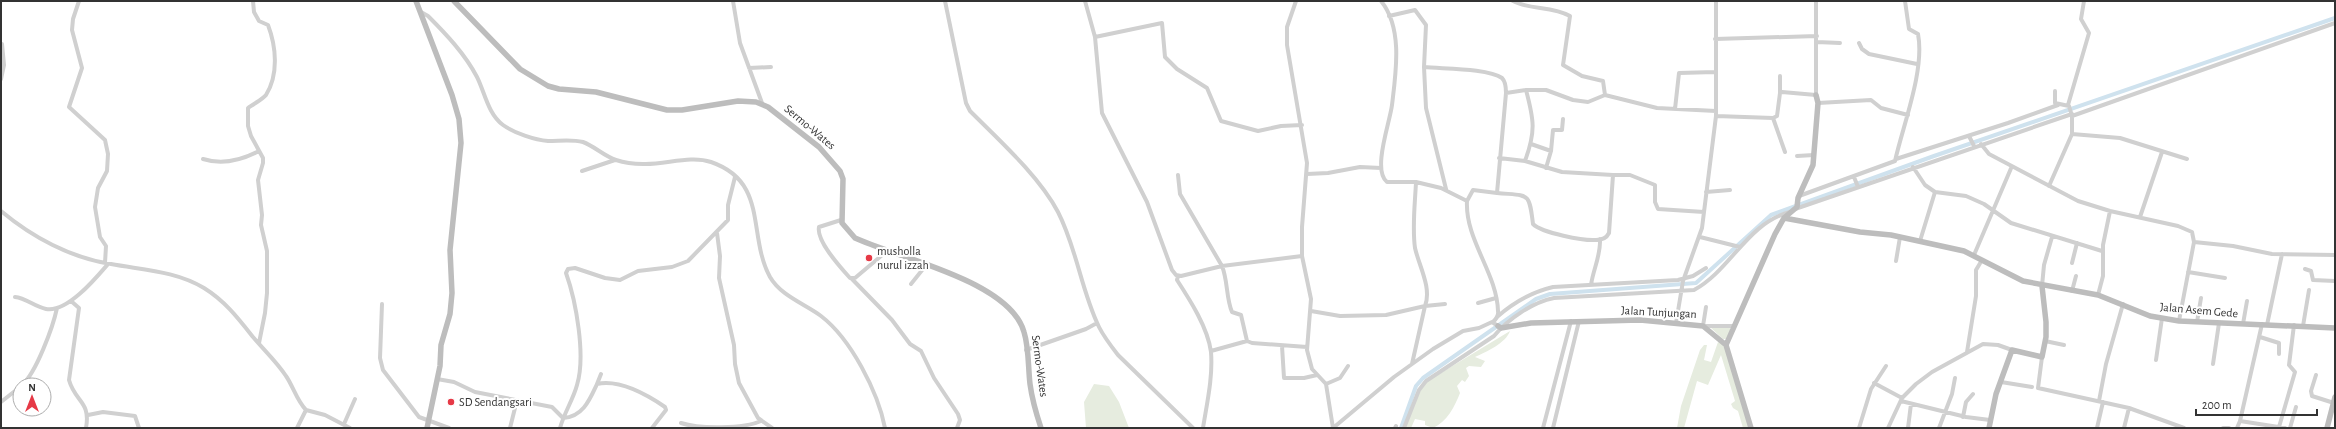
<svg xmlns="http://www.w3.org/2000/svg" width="2336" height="429" font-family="'Alegreya Sans',sans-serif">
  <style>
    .green { fill: #e6ecdf }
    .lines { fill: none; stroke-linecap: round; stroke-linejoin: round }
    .canal { stroke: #cfe2ee; stroke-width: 4 }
    .street { stroke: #d0d0d0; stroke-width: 4 }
    .secondary { stroke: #bdbdbd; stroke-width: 5.5 }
    .poi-dot { fill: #e63946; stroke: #fff; stroke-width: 1.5 }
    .labels { text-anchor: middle; stroke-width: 4; stroke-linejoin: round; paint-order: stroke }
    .street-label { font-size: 12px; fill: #333; stroke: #fff }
    .poi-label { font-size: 12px; fill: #333; stroke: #fff; text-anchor: start }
  </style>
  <rect width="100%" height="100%" fill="#fff"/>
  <path class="green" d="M 1710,327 L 1729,327 L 1731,330 L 1727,339 L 1723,339 Z
    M 1510,331 C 1506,343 1486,352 1475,357 L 1485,361 L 1481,367 L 1469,366 L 1466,368 L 1469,376 L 1465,382 L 1462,380 L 1457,386 L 1460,393 C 1455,406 1447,422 1433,428 L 1425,425 L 1425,421 L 1415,419 L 1411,428 L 1405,428 L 1420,388 L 1426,382 Z
    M 1718,342 L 1726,345 L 1751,428 L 1743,428 L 1738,411 L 1733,408 L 1731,404 L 1735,401 L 1721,355 L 1708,385 L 1697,381 L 1684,428 L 1677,428 L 1681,406 L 1700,350 L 1704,345 L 1707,345 L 1704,360 L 1711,362 Z
    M 1094,384 L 1109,386 L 1119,402 L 1129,428 L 1086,428 L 1084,402 Z"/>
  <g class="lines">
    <path class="canal" d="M 1401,428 L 1416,386 L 1423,378 L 1536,299 L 1550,294 L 1696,283 L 1771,215 L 1934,156 L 2335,18"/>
    <path class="street" d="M 79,1 L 73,19 L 72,30 L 82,68 L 69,107 L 105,140 L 108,154 L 107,171 L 98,188 L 95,207 L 100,237 L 106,246 L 105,263
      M 253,1 L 254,12 L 259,21 L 268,25 C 276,46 279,74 266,95 C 262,100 253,104 248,108 L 248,126 L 251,136 L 263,158 L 263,163 L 258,180 L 262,215 L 261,225 L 267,251 L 267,293 L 265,313 L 259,343
      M 733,1 L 740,43 L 762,103
      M 945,1 L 966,103 L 970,111 C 999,140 1039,176 1058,212 C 1077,249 1081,290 1099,327 C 1104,337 1111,346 1118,355 L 1193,428
      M 1085,1 L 1095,37 L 1102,113 L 1147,202 L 1172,270 L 1176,275 L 1181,276 L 1222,266 L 1302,256
      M 1296,1 L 1287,27 L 1287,45 L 1307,163 L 1302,227 L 1302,256 L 1311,299 L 1307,350 L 1312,369 L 1326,384 L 1333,428
      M 1381,1 C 1403,28 1396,72 1392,105 C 1390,122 1372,170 1387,182 L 1416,182 L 1441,188 L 1467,201 L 1473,190 L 1497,193 L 1506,93 L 1526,90 L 1546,90 L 1573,100 L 1588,102 L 1605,95 L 1657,108 L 1716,111
      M 1513,1 C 1530,10 1552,6 1570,16 L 1563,65 L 1582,76 L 1603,81 L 1605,95
      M 421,12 L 428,16 C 446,34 465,54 477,77 C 485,93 488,114 503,125 C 514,133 535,140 548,141 C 560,141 571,139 583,142 C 594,146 604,156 616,160 C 625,163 634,164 643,164 C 665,165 690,155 711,162 C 769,182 747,235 770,277 C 781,296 805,304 821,316 C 851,339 878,392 885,428
      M 1389,16 L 1415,10 L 1426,25 L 1424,67 C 1443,69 1488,68 1502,78 C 1506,82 1506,88 1506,93
      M 1095,37 L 1162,23 L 1165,57 L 1177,69 L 1207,88 L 1221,121 L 1258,131 L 1281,126 L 1302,125
      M 1715,39 L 1817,36
      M 1817,42 L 1840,43
      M 1859,43 L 1862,49 L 1869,54 L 1917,64
      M 1424,67 L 1426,108 L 1446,189
      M 749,68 L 771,67
      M 1,79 L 4,65 L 2,44
      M 2055,91 L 2055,103 L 2069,106 L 2072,116 L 2072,134 L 2120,138 L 2187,159
      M 1780,93 L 1780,76
      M 1818,103 L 1871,100 L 1881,108 L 1908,115
      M 2068,105 L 2089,33 L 2081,19 L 2084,1
      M 1675,109 L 1679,73 L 1715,72
      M 1716,116 L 1773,118 L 1777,116 L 1780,93 L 1782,92 L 1816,95 L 1816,1
      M 2072,116 L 2335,23
      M 1773,118 L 1785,152
      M 1969,136 L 1974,146
      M 1531,144 L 1551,151
      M 1981,144 L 1989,154 L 2078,201 L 2110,211 L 2178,226 L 2192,232 L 2194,242 L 2179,321
      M 1797,156 L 1814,155
      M 203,159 C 222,165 242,160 259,151
      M 1896,159 L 2008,123 L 2058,105
      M 1525,161 C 1536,131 1534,120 1526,90
      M 1913,167 L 1925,185 L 1935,192 L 1966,196 L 1984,204 L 2011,223 L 2102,251
      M 1546,168 L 1551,151 L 1553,130 L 1562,130 L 1563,119
      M 582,171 L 615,160
      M 1307,174 L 1328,173 L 1360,167 L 1381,168
      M 1178,175 L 1180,194 L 1222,266 C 1228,281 1226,298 1232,312 L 1241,315 L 1247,341 L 1252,343 L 1307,347
      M 1613,175 L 1630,175 L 1655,185 L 1655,202 L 1658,209 L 1704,212
      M 1854,177 L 1858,187
      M 1416,182 C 1415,204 1412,227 1415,248 C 1419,266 1432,288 1425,306 L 1445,304
      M 2049,186 L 2072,134
      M 1706,192 L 1730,190
      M 1497,193 C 1529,196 1529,191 1533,224 C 1542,233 1584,241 1596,240 C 1602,240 1607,237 1609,233 L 1613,175 L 1562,172 L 1525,161 L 1499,158
      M 1799,196 L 1895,161 C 1903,125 1925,70 1918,34 L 1909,29 L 1905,1
      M 1467,201 C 1465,240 1497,273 1498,311 C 1499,316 1496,319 1493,322
      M 1795,209 L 2072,114
      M 1,211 C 32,237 71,258 111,264 C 143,270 176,271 204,288 C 225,301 238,318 253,337 C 264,350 277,362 286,376 C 293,386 297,401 306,410 L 325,415 L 350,428
      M 2140,217 L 2162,152
      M 841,220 L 819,227 C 816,241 841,268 850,278 L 855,278 L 887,251
      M 717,233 L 720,256 L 719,278 L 734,345 L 735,364 L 739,383 L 758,418 L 772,428
      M 1700,237 L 1740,247
      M 1920,241 L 1935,192
      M 2194,242 L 2233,246 L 2272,254 L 2335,255
      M 1974,255 L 2012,166
      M 1896,261 L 1900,237
      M 2072,263 L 2077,243
      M 2305,269 L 2311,271 L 2313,280 L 2335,281
      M 2188,272 L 2225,278
      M 1178,276 L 1177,280 C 1190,300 1208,328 1211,352 C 1213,377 1207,403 1203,428
      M 852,279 L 892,320 L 910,344 L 921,351 L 934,378 L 958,414 L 960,420 L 957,428
      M 911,284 L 927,264
      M 1591,285 C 1593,270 1601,255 1600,239
      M 2042,286 L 2044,265 L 2052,237
      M 2072,291 L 2076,276
      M 2098,295 L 2103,276 L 2103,245 L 2110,211
      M 15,297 C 26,298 35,307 46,309 C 67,313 96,278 108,264
      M 71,301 L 79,308 L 69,380 C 75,402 91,401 86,428
      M 1478,303 L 1496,298
      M 382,304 L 380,358 L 383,370 L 419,417 L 449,428
      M 1706,307 L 1703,326 L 1734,326
      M 1311,311 L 1340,316 L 1386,315 L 1425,306 L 1412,364
      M 1497,317 C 1514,302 1532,292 1553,287 L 1678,280 L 1693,276 L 1706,268
      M 2197,322 L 2201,298
      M 1676,323 L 1683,281 L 1702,228 L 1716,116 L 1716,1
      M 2243,324 L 2247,301
      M 2267,325 L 2282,254
      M 2303,326 L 2309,290
      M 2260,337 L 2279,343 L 2279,354
      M 2045,341 L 2064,345
      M 1282,346 L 1284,378 L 1304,378 L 1317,375
      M 1026,350 L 1086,329 L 1097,323
      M 1211,351 L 1247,341
      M 1967,352 L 1976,296 L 1976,270 L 1982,260
      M 2042,357 L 2038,388 L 2129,408 L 2184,428
      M 2156,360 L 2162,318
      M 2213,364 L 2219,323
      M 2316,375 L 2311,391 L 2312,396 L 2334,403
      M 437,379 L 454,382 L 475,392 L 552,407 L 563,418 C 583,417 590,399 597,384 C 620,379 646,394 665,407 L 666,410 L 652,428
      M 2001,382 L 2032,387
      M 1874,383 L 1902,398
      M 597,384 L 601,374
      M 1326,384 L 1340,378 L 1348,366
      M 22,385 C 36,373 53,327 57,308
      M 1901,401 L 1966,417 L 1990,420
      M 2099,401 L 2106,364 L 2123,304
      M 1,402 L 20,387
      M 88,415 L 103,412 L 135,416 L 139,428
      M 1963,417 L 1966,402 L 1973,394
      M 2240,421 L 2262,324
      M 681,423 C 699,429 744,429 761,421
      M 344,424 L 355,399
      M 2279,427 L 2295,372 L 2289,365 L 2294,325
      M 297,428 L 306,410
      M 510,428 L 517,400
      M 560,428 C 564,413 573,400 577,385 C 586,356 576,301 566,273 L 568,269 L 575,268 L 605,278 L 620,280 L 638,271 L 672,267 L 688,261 L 728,220 L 728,205 L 735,177
      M 1333,428 L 1394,377 L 1433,349 L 1463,331 L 1479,328 L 1492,322 L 1498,326
      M 1395,428 L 1396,426
      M 1404,428 L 1419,390 L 1426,381 L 1494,336 C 1508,319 1533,302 1554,298 L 1694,290 C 1731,270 1747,223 1790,212
      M 1543,428 L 1571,321
      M 1553,428 L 1579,321
      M 1859,428 L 1871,389 L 1886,366
      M 1888,428 L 1902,398 L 1916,384 L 1932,372 L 1983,344 L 1998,345 L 2012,350
      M 1908,428 L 1911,404
      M 1939,428 L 1952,394 L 1955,378
      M 2097,428 L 2103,402
      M 2124,428 L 2129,408
      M 2223,428 L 2229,428
      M 2237,428 L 2240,421 L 2285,428
      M 2290,428 L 2296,407"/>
    <path class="secondary" d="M 416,1 L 452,95 L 459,119 L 461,143 L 450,250 L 452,293 L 450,314 L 441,345 L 440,366 L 427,428
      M 454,1 L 520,69 L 548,86 L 559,89 L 596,92 L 667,110 L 682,110 L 738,101 L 756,102 L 768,107 L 819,147 L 840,171 L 843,179 L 842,223 L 855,238 C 898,258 1010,281 1024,332 C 1029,348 1028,367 1030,384 C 1032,399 1036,413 1041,428
      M 1784,218 L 1860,232 L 1891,235 L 1964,251 L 2023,281 L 2098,295 L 2150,316 L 2179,321 L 2335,328
      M 1498,326 L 1501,328 L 1531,323 L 1640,320 L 1703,326 L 1726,345 L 1751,428
      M 1726,345 L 1775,234 L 1784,218 L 1797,207 L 1798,198 L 1813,165 L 1818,103 L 1816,95
      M 1989,428 L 1996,394 L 2012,350 L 2042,357 L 2046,337 L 2046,322 L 2042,286
      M 2327,428 L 2335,397"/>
  </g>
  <g class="poi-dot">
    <circle cx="869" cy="258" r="4"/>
    <circle cx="451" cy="402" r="4"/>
  </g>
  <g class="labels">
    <g class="street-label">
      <text transform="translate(810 127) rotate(40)" y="4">Sermo-Wates</text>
      <text transform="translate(2199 310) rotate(5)" y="4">Jalan Asem Gede</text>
      <text transform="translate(1659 312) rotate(3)" y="4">Jalan Tunjungan</text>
      <text transform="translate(1040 366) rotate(82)" y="4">Sermo-Wates</text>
    </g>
    <g class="poi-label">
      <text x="877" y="255">musholla<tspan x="877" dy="14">nurul izzah</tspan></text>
      <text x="459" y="406">SD Sendangsari</text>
    </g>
  </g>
  <rect width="2336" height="429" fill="none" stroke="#333333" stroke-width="4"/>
  <g transform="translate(32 397)"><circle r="19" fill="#ffffff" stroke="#adadad"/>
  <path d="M0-3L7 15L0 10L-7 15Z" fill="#e63946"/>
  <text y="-6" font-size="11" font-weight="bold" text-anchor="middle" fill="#333333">N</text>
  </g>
  <path d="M2196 409v6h121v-6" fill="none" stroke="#333333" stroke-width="2"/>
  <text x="2202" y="409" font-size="12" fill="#333333" stroke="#ffffff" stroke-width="3" paint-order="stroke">200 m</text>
</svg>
